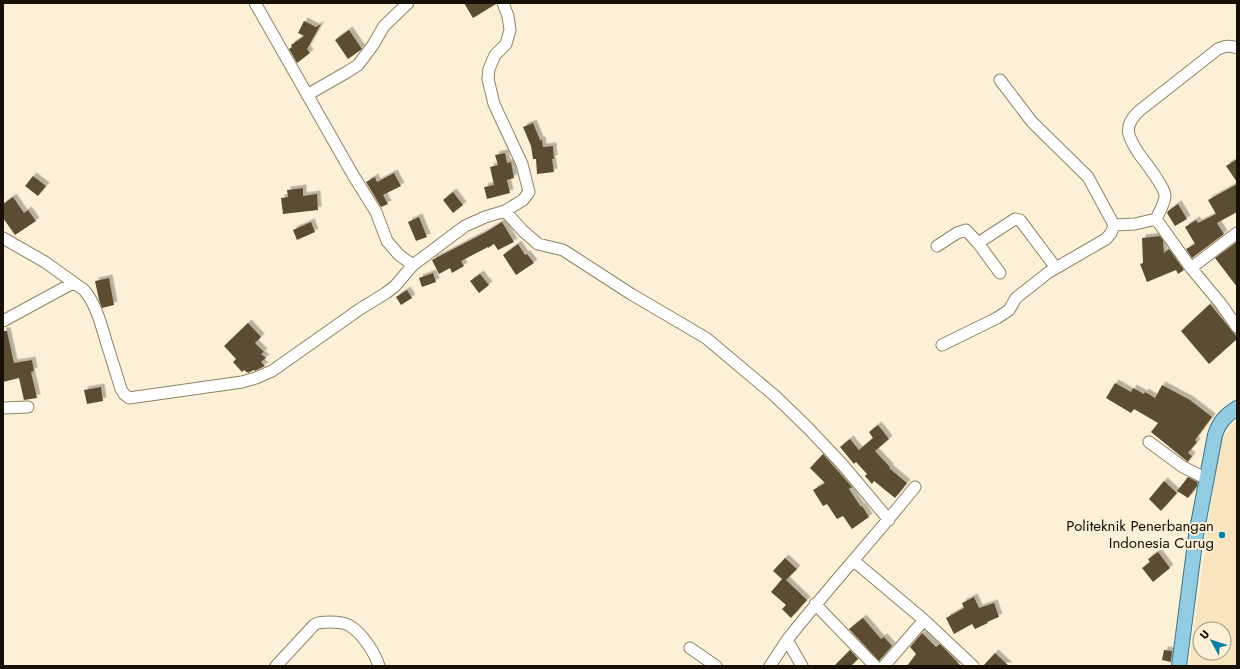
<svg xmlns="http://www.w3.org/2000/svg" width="1240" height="669" font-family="Jost,sans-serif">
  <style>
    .built { fill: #f8e5be; fill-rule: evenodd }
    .building { fill: #5b4e33; filter: url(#shadow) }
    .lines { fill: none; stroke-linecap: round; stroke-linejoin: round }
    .minor-casing { stroke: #908265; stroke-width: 13 }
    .major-casing { stroke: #377489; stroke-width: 16 }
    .minor { stroke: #fff; stroke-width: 11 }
    .major { stroke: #92cce3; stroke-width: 14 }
    .poi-dot { fill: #007ea3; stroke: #fcf0d7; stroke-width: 1.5 }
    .labels { text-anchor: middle; stroke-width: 4; stroke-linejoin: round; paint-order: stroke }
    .poi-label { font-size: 15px; fill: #161006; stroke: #fcf0d7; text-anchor: end }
  </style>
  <defs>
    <filter id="shadow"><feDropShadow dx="3.5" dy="-3.5" stdDeviation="0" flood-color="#0004"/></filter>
  </defs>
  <rect width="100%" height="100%" fill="#fcf0d7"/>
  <path class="built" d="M 1237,420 L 1237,666 L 1189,666 L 1220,441 ZM 1200,629 L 1224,629 L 1224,653 L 1200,653 Z"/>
  <path class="building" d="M 464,3 L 496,3 L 496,4 L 473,18 Z
    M 304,21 L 316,27 L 321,24 L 307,49 L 310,53 L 297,63 L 289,49 L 292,47 L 291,45 L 304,36 L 298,33 Z
    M 349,30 L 362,49 L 348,59 L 335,40 Z
    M 533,123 L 540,140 L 542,140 L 543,147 L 553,146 L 554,159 L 552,159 L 554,172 L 537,174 L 536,159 L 533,159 L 531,146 L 523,127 Z
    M 505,153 L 507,163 L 511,162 L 514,178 L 507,180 L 510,193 L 487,199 L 484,187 L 494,185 L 490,167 L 498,165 L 495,155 Z
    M 1237,159 L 1237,182 L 1226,166 Z
    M 394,173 L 401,186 L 383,195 L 388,204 L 381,207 L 366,182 L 375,177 L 377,182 Z
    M 33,176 L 46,186 L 38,196 L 25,186 Z
    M 1237,184 L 1237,212 L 1217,223 L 1224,234 L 1192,258 L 1186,249 L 1195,244 L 1185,227 L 1196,220 L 1198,223 L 1216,214 L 1208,200 Z
    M 303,188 L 303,196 L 317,194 L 318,210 L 283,214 L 281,198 L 288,197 L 287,190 Z
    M 453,192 L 463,205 L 453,213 L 443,200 Z
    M 13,197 L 24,213 L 28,210 L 36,221 L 15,235 L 3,218 L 3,204 Z
    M 1178,204 L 1187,219 L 1175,226 L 1167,213 L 1168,211 Z
    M 419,217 L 427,237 L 416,241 L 408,222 Z
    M 311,222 L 315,232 L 297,240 L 293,230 Z
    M 502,222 L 514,242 L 498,250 L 494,244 L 488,248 L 488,247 L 461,261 L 464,266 L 452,273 L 450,268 L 439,274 L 432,260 L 486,232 Z
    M 1160,236 L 1163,240 L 1164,253 L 1169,249 L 1184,270 L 1178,274 L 1176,270 L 1147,282 L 1140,264 L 1143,263 L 1142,238 Z
    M 1237,242 L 1237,287 L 1215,258 Z
    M 518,244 L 525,255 L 527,254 L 534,263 L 516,275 L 503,255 Z
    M 433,273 L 436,282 L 422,287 L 419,278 Z
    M 480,274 L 489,285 L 479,293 L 470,281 Z
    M 109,278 L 114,305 L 102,308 L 99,300 L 95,281 Z
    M 407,290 L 412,298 L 401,305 L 396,297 Z
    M 1210,304 L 1237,337 L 1237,339 L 1209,364 L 1181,331 Z
    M 248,323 L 261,337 L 255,343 L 264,352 L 261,354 L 266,358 L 261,362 L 265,366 L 255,371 L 254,370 L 248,373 L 244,370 L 242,372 L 233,362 L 236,359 L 224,346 Z
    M 3,331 L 7,331 L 14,363 L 32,360 L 34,371 L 31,372 L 37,398 L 24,400 L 19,378 L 3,382 Z
    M 1115,383 L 1131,392 L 1133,388 L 1144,394 L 1145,392 L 1155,398 L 1162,385 L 1190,400 L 1212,417 L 1195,440 L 1197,442 L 1188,453 L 1192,456 L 1188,462 L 1151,432 L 1158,423 L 1134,409 L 1131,413 L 1106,398 Z
    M 101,387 L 103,401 L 87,404 L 84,390 Z
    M 878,425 L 889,439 L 875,451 L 890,467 L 889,468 L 907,483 L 895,498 L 874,481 L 872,484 L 865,476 L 867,474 L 856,462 L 854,464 L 840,447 L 850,439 L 859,450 L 873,438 L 869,432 Z
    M 823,454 L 851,486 L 852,487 L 849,489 L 861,507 L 862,506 L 869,517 L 852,529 L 843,516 L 837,519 L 827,504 L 823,506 L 813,490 L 825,483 L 810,468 Z
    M 1188,477 L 1197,482 L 1197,486 L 1188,498 L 1177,491 Z
    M 1164,481 L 1177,493 L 1161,511 L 1149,499 Z
    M 1158,552 L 1170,568 L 1153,582 L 1142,568 L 1150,562 L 1148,559 Z
    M 785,558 L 797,569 L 786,580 L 807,600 L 791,618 L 782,609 L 786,605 L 771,592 L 782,579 L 773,571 Z
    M 974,597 L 979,608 L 994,603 L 999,617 L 987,622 L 988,623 L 975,629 L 972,624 L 954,634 L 946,618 L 964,608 L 962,603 Z
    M 863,618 L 881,639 L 884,637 L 892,646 L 879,661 L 849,629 Z
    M 922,633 L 936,647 L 940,644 L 961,666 L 907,666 L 916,654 L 910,647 Z
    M 850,650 L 858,659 L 851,666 L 834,666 Z
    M 1164,650 L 1172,651 L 1171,662 L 1162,660 Z
    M 995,653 L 1009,666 L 983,666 Z"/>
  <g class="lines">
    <defs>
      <path id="minor" d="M 255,3 L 353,175 L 376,212 L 387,241 L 399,255 L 413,265
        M 1000,80 L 1032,122 L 1088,177 L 1114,225 L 1135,224 L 1156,219 L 1191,268 L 1221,304 L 1237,327
        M 307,95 L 347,72 L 358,65 L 373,45 L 384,26 L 408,3
        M 505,211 L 523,231 L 538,244 L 563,250 L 631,294 L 706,338 L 775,396 L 808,428 L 842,464 L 889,520
        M 1156,219 C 1159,212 1165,203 1165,196 C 1165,191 1161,186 1159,182 C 1153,172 1146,163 1139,154 C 1128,137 1122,127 1139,111 L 1218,49 C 1225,46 1229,45 1237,48
        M 3,238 L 45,262 L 84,290 C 96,304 101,324 106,341 C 111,357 116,373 121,389 L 124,394 L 129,398 L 242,382 L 256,378 L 272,371 L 360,309 L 386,293 L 395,286 L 413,265 L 465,226 L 485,217 L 505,211 L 523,200 L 529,192 L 522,164 L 494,104 L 488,79 L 489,69 L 495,55 L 506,44 L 510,30 L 508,16 L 503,3
        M 978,243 L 1000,273
        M 937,246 L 957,233 L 966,230 L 978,243 L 1015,219 L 1020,220 L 1056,268
        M 1191,268 L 1237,233
        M 3,321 L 73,283
        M 942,345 L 997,318 L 1009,310 L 1016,298 L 1049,272 L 1106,239 L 1111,233 L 1114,225
        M 3,408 L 28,407
        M 1149,442 L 1183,467 L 1207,479
        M 854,561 L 924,620
        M 815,604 L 875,666
        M 690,648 L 716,666
        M 276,666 L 314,625 C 318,622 323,622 329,622 C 335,622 345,622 350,626 C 362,633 375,653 379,666
        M 770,666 L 787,640
        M 802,666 L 787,640 C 828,588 873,539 915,487
        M 884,666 L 924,620 L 973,666"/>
      <path id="major" d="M 1179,666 L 1196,535 L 1215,435 C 1219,422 1226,415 1237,408"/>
    </defs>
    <use href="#minor" class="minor-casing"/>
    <use href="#major" class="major-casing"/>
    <use href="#minor" class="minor"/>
    <use href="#major" class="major"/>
  </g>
  <circle class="poi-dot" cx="1222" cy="535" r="4"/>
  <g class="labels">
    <g class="poi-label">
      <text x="1214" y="531">Politeknik Penerbangan<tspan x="1214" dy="17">Indonesia Curug</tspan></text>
    </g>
  </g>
  <rect width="1240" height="669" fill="none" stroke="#161006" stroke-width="8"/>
  <g transform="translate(1212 641) rotate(310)"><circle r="19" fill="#fcf0d7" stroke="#a09683"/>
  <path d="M0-3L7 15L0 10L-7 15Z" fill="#007ea3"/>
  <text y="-6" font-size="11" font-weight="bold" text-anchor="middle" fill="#161006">U</text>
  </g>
</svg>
